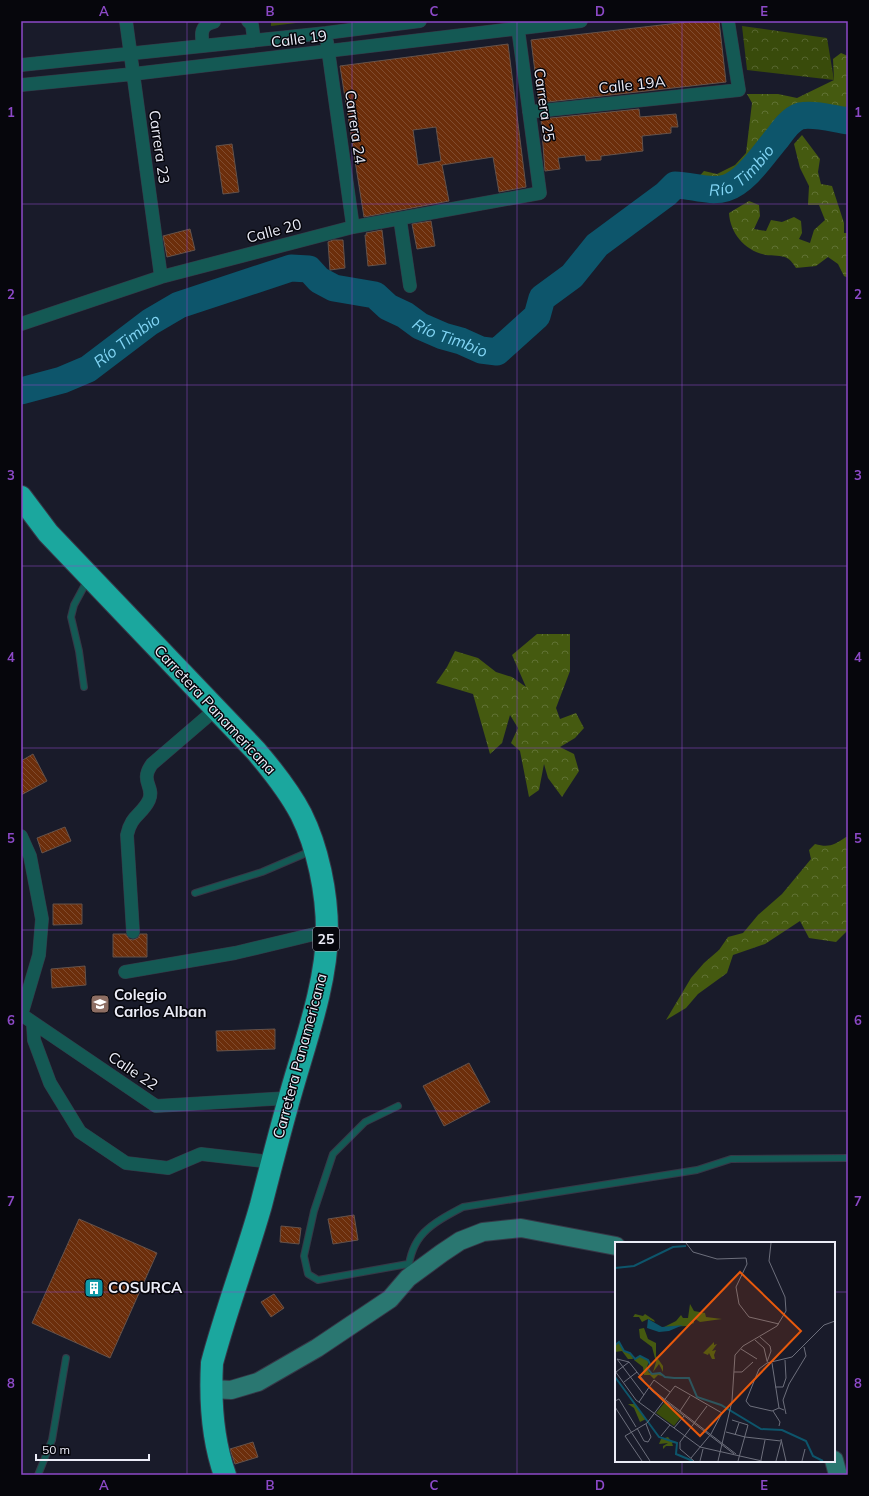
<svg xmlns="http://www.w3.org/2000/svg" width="869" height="1496" font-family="Mulish,sans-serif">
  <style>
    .forest { fill: url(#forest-crowns) }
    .park { fill: url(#park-crowns) }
    .garden { fill: #394b0b }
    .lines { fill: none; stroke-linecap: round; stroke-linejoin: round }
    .river { stroke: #0d556b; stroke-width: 27 }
    .building { fill: url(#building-back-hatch); stroke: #65524a; fill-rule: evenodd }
    .lane-casing { stroke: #363847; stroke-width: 8 }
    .street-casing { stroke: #363847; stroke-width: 14 }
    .secondary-casing { stroke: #363847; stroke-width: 20 }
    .highway-casing { stroke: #363847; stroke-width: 24 }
    .lane { stroke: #145954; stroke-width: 6 }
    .street { stroke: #145954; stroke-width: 13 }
    .secondary { stroke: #2a7771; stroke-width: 18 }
    .highway { stroke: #1ba79e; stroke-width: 22 }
    .grid { fill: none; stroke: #8c49c7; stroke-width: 1; stroke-opacity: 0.55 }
    .labels { text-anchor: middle; stroke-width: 3; stroke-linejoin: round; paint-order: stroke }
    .shield { fill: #06060c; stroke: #a6a7b0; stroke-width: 1 }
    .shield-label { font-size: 14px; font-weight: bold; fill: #ebecf7 }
    .street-label { font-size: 15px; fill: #ebecf7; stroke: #06060c }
    .poi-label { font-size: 15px; font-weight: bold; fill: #ebecf7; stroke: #06060c; text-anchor: start }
    .water-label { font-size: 16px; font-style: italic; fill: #82d5f5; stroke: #06060c }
    .inset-river { fill: none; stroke: #0d556b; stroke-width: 2 }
    .inset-road { fill: none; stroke: #6d6f7c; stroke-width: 1 }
    .view { fill: #e8590c; fill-opacity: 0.15; stroke: #e8590c; stroke-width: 2 }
    .inset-edge { fill: none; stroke: #ebecf7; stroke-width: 2 }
    .neatline { fill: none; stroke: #8c49c7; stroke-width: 1.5 }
    .grid-label { font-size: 13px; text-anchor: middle; font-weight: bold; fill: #8c49c7 }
  </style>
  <defs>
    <pattern id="forest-crowns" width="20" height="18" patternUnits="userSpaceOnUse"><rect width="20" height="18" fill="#455a10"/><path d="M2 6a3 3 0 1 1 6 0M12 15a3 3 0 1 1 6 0" fill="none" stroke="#607234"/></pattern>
    <pattern id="park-crowns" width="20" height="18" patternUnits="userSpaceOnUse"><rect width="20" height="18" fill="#394b0b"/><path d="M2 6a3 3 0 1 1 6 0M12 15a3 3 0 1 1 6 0" fill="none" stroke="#56652f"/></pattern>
    <pattern id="building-back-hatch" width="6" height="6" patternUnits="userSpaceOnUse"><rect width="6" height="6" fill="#6c2e0b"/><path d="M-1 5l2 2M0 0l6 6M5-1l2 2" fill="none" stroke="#814c2f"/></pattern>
  </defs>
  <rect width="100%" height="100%" fill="#191b2a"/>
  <path class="forest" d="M 841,53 L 848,56 L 848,115 C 841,113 832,109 824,108 C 818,108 794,112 788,115 C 758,137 747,206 695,181 L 704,171 L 717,174 L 735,165 L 746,153 L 752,103 L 747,94 L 778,94 L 797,98 L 834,80 L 833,59 Z
    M 802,135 L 820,159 L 818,172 L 821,184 L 832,186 L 844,223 L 844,233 L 848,233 L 848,278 L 844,276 L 838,264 L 828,257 L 816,266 L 796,268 C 794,265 791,260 787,258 C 782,255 772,256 766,255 C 745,251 730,233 729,213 L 749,201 L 759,205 L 760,216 L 754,229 L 766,231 L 771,220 L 782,222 L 794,217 L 801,221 L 802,233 L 799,239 L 810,243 L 814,230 L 825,220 L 819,205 L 808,205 L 809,186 L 800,168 L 794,144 Z
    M 537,634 L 570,634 L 570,671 L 556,708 L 560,719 L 576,713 L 584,728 L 575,738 L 560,747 L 574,754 L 579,771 L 562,797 L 548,778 L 544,764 L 539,790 L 529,797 L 520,751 L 511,743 L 518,728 L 510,715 L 502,743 L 490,754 L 473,694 L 436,683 L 447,667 L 455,651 L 478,658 L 496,672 L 512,677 L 526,687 L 512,655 Z
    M 846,837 L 848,837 L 848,930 L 836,942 L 809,938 L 800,921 L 765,944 L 733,955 L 727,973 L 698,994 L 686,1008 L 666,1020 L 691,978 L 704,963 L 719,950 L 728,937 L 743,933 L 758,915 L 782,894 L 811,859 L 809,850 L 815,844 C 829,848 834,845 846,837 Z"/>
  <path class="park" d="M 742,26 L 827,38 L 834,80 L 747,70 Z"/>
  <path class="garden" d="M 271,21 L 313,21 L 271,26 Z"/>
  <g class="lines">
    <path class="river" id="s1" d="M 21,391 L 62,380 L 88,369 L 150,322 L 179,305 L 291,268 L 309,269 L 319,280 L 334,288 L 375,295 L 388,307 L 405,315 L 420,326 L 443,336 L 461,341 L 481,350 L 497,352 L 537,316 L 542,298 L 572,276 L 597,245 L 666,194 L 675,185 C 692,185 709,193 726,188 C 747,181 764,153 778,137 C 783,130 791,119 800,116 C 814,113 834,119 848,121"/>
  </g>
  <path class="building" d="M 696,21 L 719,21 L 726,82 L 539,103 L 531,40 Z
    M 508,44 L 526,187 L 499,192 L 493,157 L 442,165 L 449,201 L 364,217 L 340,66 ZM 436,127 L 441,161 L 418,165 L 413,130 Z
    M 639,109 L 640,117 L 676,114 L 678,127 L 671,127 L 671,133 L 642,136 L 643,151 L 601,156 L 601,160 L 586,161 L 585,155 L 558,158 L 560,169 L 545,171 L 541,119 Z
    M 232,144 L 239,192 L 223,194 L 216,146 Z
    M 431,221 L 435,246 L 417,249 L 412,224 Z
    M 190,229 L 195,250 L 167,257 L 163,236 Z
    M 382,230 L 386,264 L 368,266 L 365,235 L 367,235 L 366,233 Z
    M 333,240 L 343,240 L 345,268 L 330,270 L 328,242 Z
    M 33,754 L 47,781 L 21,795 L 21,761 Z
    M 65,827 L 71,841 L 42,853 L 37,838 Z
    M 53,904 L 82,904 L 82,924 L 53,925 Z
    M 113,934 L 126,934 L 129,939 L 133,940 L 138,938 L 140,934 L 147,934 L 147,957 L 113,957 Z
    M 85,966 L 86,985 L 52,988 L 51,969 Z
    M 275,1029 L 275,1049 L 217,1051 L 216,1031 Z
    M 469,1063 L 490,1102 L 444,1126 L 423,1086 Z
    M 354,1215 L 358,1240 L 333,1244 L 328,1219 Z
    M 79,1219 L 157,1253 L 110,1358 L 32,1323 Z
    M 281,1226 L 301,1228 L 299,1244 L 280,1242 Z
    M 274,1294 L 284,1308 L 271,1317 L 261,1302 Z
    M 253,1442 L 258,1457 L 235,1464 L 230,1449 Z"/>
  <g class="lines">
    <defs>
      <path id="lane" d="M 84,687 L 79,651 L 71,617 L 74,605 L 87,581
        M 195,893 L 262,872 L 311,851
        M 398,1106 L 365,1122 L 333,1154 L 314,1211 L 304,1256 L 308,1274 L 318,1280 L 408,1264
        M 408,1274 C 410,1235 431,1224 463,1207 L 697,1170 L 731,1159 L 848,1158
        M 38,1475 L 52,1440 L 66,1358"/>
      <path id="street" d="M 126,21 L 161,277
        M 248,21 L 252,25 L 254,40
        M 327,42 L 353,227
        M 203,46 C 201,34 200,25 214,22
        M 21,65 L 326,33 L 420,21
        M 21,85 L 133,74 L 581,21
        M 529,112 L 739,90 L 728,21
        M 400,219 L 410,286
        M 21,324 L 161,277 L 353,227 L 540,193 L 517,21
        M 21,836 L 30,856 L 42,919 L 39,955 L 21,1016
        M 133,932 L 127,835 C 131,815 142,815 149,800 C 155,786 139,782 152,764 L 216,709
        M 125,972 L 235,953 L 327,931
        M 22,1015 L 156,1106 L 289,1098
        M 33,1024 L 34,1040 L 50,1083 L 80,1132 L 126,1163 L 168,1168 L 201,1154 L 271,1162"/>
      <path id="secondary" d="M 211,1389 L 231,1390 L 258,1382 L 317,1348 L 390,1299 L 408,1278 L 442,1253 L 460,1241 L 483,1232 L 521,1228 L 616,1246
        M 834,1460 L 838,1475"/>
      <path id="highway" d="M 21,497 L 48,533 L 256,751 C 273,771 289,791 301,814 C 318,848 327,893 327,931 C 327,981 306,1040 292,1089 C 281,1127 271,1166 261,1205 C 246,1258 226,1310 212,1363 C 210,1401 212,1439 225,1475"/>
    </defs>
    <use href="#lane" class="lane-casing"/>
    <use href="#street" class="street-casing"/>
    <use href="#secondary" class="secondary-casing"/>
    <use href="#highway" class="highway-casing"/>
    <use href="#lane" class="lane"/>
    <use href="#street" class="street"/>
    <use href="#secondary" class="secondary"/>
    <use href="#highway" class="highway"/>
  </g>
  <path class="grid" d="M 187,21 L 187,1475M 352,21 L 352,1475M 517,21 L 517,1475M 682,21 L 682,1243M 21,204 L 848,204M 21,385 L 848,385M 21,566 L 848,566M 21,748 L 848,748M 21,930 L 848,930M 21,1111 L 848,1111M 21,1292 L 616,1292M 834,1292 L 848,1292M 682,1461 L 682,1475"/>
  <defs>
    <symbol id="university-square" viewBox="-11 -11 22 22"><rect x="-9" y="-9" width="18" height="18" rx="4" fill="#8d6e63" stroke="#06060c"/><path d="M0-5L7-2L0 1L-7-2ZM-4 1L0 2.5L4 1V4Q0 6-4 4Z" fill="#fff"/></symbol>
    <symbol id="building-square" viewBox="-11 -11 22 22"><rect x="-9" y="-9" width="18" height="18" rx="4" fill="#0f9aa8" stroke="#06060c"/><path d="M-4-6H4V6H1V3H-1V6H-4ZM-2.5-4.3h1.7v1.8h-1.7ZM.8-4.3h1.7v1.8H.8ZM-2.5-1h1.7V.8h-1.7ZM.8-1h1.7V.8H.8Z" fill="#fff"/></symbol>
  </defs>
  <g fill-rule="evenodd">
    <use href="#university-square" x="89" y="993" width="22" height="22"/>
    <use href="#building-square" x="83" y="1277" width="22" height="22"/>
  </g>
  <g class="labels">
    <rect class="shield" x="313" y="927" width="26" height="24" rx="3"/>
    <g class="shield-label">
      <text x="326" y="944">25</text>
    </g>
    <g class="street-label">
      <text transform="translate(299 39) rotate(-7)" y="5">Calle 19</text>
      <text transform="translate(632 85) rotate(-6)" y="5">Calle 19A</text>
      <text transform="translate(544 105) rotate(82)" y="5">Carrera 25</text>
      <text transform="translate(355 127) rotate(82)" y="5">Carrera 24</text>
      <text transform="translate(159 147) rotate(82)" y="5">Carrera 23</text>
      <text transform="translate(274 231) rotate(-15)" y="5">Calle 20</text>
      <text transform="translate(215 710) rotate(47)" y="5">Carretera Panamericana</text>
      <text transform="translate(300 1056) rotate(-75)" y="5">Carretera Panamericana</text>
      <text transform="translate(133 1071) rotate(34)" y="5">Calle 22</text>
    </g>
    <g class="poi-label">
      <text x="114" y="1000">Colegio<tspan x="114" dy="17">Carlos Alban</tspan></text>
      <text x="108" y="1293">COSURCA</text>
    </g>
    <g class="water-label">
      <text dy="6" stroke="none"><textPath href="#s1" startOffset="850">Río Timbio</textPath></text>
      <text dy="6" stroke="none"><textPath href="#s1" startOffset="479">Río Timbio</textPath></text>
      <text dy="6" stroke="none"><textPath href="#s1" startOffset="119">Río Timbio</textPath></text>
    </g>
  </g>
  <g transform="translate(615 1242)">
    <rect width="220" height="220" fill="#191b2a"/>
    <path d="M 75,62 L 79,69 L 90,71 L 91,75 L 107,77 L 85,80 L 79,76 L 79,81 L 72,84 L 49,85 L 61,79 L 66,73 L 68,76 L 73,76 ZM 30,72 L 39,78 L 40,80 L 33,77 L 27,80 L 24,75 L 18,75 L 20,72 L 28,74 ZM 29,86 L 33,97 L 41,101 L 41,114 L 48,124 L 48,130 L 44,122 L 38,130 L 41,120 L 37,105 L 25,96 L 24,87 ZM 4,100 L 9,109 L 17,113 L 18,117 L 13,117 L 7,109 L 0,110 L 0,104 ZM 99,100 L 99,103 L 102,102 L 97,109 L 101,108 L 99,113 L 100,117 L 97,117 L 94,111 L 93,113 L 88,111 ZM 25,114 L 34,119 L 32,125 L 34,131 L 45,131 L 48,134 L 43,133 L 39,137 L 35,133 L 29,133 L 28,125 L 19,118 ZM 13,162 L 20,162 L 31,177 L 25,180 L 19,166 ZM 53,195 L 56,199 L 61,199 L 57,201 L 58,204 L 51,204 L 48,207 L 48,204 L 53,201 L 44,202 L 46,197 Z" fill="#455a10"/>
    <path d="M 50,160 L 67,174 L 59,184 L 41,171 Z" fill="#394b0b"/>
    <path d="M 33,77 L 47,85 L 68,83 L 54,89 L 44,90 L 32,86 Z" fill="#0d556b"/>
    <path class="inset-river" d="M 0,26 L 19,24 L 58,5 L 71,4M 0,103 L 4,100 L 9,109 L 15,111 L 20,117 L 25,114 L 33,118 L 35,122 L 33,127 L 37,132 L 45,131 L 50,135 L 59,136 L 74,136 L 82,155 L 106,163 L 146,187 L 167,188 L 191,199 L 198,214 L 208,219M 0,135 L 44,195 L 62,201 L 61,212 L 78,219"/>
    <path class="inset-road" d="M 71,1 L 78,10 L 102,17 L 131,16 L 132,22 L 121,45 L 124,62 L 134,75 L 164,82M 145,95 L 155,104 L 156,109 L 152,120M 140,98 L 149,106 L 152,119M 126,107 L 142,117M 2,117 L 14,120 L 37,149 L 119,212M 2,117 L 29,153M 157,121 L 164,166M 0,129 L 21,158 L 85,205 L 147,219M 1,130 L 14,120M 119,130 L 127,130 L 138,120M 9,140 L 22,130M 160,145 L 168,145 L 171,136 L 170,118M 35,146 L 121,212M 0,159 L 4,157 L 21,185M 24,160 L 39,138 L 55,150M 0,165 L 35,219M 65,169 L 75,154M 157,169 L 135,164 L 131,159 L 144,127 L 152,121 L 177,115 L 209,83 L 220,79M 157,169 L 164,166 L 169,168M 158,169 L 165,180 L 164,184M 171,172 L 168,158 L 174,142 L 191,114 L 189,105M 117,178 L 133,183 L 123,219M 22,186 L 29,199 L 33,200 L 36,195 L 31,182M 59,186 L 69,174M 111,190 L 130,195 L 166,199M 120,193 L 124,181M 46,194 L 55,183M 166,197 L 171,219M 146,218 L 150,198M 27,219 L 10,194 L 32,181 L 60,144 L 107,171 L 96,192 L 76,216M 79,219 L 65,207 L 65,200 L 92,164M 85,219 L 88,207M 103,219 L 117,159 L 120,113 L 128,104 L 162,84 L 171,69 L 170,55 L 154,19 L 156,1M 161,219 L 166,200M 187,219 L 190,207"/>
    <path class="view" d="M 125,30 L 186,89 L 85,194 L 24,135 Z"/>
    <rect width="220" height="220" class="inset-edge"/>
  </g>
  <rect width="869" height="1496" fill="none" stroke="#06060c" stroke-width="44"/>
  <path d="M36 1454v6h113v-6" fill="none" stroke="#ebecf7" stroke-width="2"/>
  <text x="42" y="1454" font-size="12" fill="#ebecf7" stroke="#06060c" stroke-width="3" paint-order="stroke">50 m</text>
  <rect x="22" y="22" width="825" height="1452" class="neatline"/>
  <g class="grid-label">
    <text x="104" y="16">A</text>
    <text x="270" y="16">B</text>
    <text x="434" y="16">C</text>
    <text x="600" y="16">D</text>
    <text x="764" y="16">E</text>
    <text x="11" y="117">1</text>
    <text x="858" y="117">1</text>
    <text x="11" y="299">2</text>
    <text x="858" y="299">2</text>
    <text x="11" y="480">3</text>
    <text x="858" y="480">3</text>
    <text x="11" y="662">4</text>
    <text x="858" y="662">4</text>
    <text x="11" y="843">5</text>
    <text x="858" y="843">5</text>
    <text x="11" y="1025">6</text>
    <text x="858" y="1025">6</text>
    <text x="11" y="1206">7</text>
    <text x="858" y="1206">7</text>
    <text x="11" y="1388">8</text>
    <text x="858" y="1388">8</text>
    <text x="104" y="1490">A</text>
    <text x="270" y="1490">B</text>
    <text x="434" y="1490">C</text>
    <text x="600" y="1490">D</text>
    <text x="764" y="1490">E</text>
  </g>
</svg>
